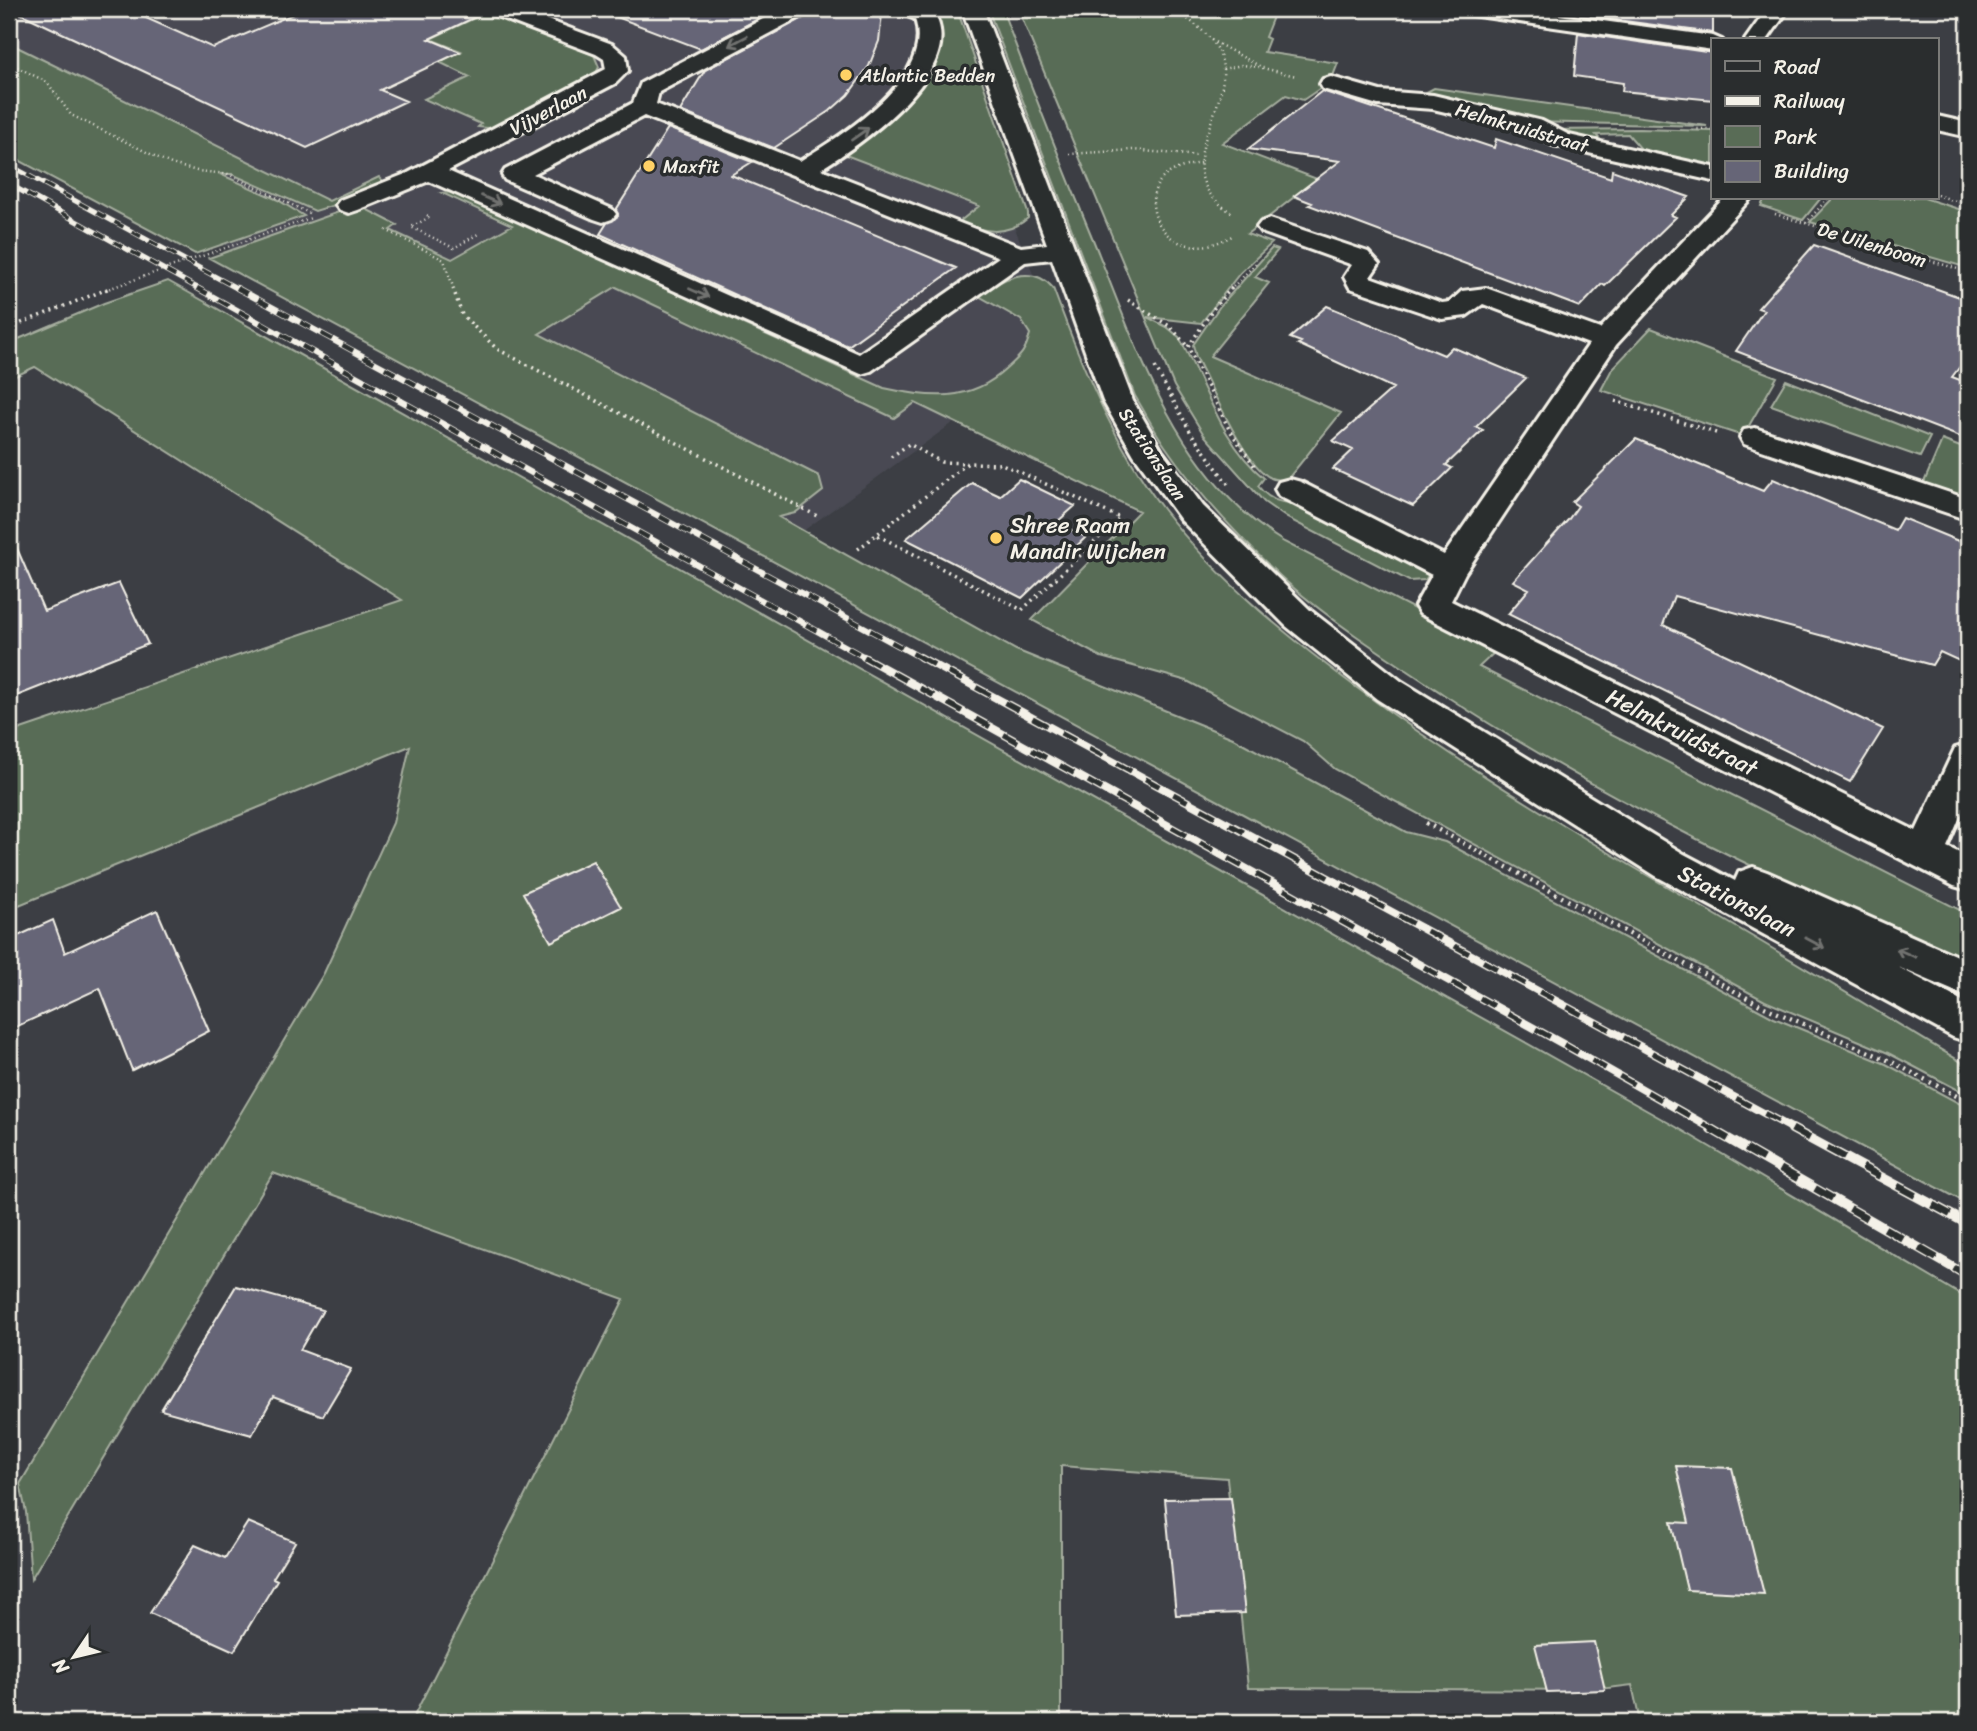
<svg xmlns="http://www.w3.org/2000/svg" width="1977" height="1731" font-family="Sriracha,sans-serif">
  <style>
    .built { fill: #494a53 }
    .green { fill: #596c56; stroke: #a6ae9f; stroke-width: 2 }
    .building { fill: #666577; stroke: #f4f1e8; stroke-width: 2 }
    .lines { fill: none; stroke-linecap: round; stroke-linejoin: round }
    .minor-casing { stroke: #f4f1e8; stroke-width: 6 }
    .path-far2 { stroke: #f4f1e8; stroke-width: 2.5; stroke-dasharray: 1 3.5; stroke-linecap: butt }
    .path-far1 { stroke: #f4f1e8; stroke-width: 3.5; stroke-dasharray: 2 4.5; stroke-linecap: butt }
    .path { stroke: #f4f1e8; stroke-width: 4.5; stroke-dasharray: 2 5; stroke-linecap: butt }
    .minor { fill: #2a2d2e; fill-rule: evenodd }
    .rail-far3-casing { stroke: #f4f1e8; stroke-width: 5 }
    .rail-far2-casing { stroke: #f4f1e8; stroke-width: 6 }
    .rail-far1-casing { stroke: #f4f1e8; stroke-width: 8 }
    .rail-casing { stroke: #f4f1e8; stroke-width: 10 }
    .rail-far3 { stroke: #2a2d2e; stroke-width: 3.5; stroke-dasharray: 10; stroke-linecap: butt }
    .rail-far2 { stroke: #2a2d2e; stroke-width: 4.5; stroke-dasharray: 12; stroke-linecap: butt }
    .rail-far1 { stroke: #2a2d2e; stroke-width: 5; stroke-dasharray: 16; stroke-linecap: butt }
    .rail { stroke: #2a2d2e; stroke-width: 7; stroke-dasharray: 20; stroke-linecap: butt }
    .oneway { stroke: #71726f }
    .poi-dot { fill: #ffd166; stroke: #2a2d2e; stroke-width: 2.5 }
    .labels { text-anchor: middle; stroke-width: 7; stroke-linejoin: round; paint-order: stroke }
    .far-poi-label { font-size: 19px; fill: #f4f1e8; stroke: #2a2d2e; text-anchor: start }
    .far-street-label { font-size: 19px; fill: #f4f1e8; stroke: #2a2d2e }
    .poi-label { font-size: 23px; fill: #f4f1e8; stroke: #2a2d2e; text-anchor: start }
    .street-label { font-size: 23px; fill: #f4f1e8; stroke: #2a2d2e }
  </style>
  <rect width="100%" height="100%" fill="#3c3e44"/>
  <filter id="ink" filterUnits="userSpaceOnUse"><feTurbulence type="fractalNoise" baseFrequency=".0143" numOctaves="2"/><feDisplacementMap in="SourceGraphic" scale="14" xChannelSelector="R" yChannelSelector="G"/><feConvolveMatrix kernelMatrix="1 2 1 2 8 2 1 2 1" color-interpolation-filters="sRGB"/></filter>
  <g filter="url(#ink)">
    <path class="built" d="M 9,9 L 935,9 L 958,84 L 1061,345 L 785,544 L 9,130 Z"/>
    <path class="green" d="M 926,9 L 957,9 L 1028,213 L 1028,218 C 1006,237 983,232 959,222 L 979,206 L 843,154 L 877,130 L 915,91 L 935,21 L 932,10 Z
      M 988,9 L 1002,9 C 1031,87 1062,165 1094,242 C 1138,351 1177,477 1284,542 L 1496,651 L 1479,667 L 1968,914 L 1968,966 C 1788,885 1608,803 1443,694 C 1390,659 1327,619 1280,576 C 1239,537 1197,493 1165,446 C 1154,430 1145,412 1135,396 Z
      M 1018,9 L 1276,9 L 1265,37 L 1269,39 L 1264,52 L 1338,63 L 1331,81 L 1303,100 L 1286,95 L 1222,143 L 1317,179 L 1247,234 L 1272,243 L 1240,273 L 1201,323 L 1147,317 L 1167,327 L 1179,337 C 1205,384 1222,444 1264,478 L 1258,486 C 1268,499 1281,505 1298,502 L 1433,569 L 1425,580 L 1409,581 L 1287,518 L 1264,502 L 1204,435 L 1174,386 Z
      M 485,13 L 594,55 L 599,67 L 594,77 L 497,129 L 478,127 L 481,124 L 424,99 L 470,77 L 439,62 L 461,51 L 430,39 Z
      M 9,43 L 329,201 L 379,177 L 385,183 L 344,202 L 315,211 L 232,174 L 220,174 L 278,200 L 304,216 L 195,254 L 9,155 Z
      M 1434,88 L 1707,126 L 1529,122 L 1421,95 Z
      M 1639,129 L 1713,131 L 1713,167 L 1654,155 L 1641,149 L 1628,134 L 1596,135 L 1607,147 L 1547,130 Z
      M 453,192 L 884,388 C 929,398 970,403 1006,369 C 1020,356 1025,353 1030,334 L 1021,320 L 979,296 C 999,279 1032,263 1053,288 C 1081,364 1114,444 1163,509 C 1220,583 1293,641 1368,696 C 1473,773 1584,839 1697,904 C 1788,957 1878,1012 1968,1066 L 1968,1095 L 1888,1053 L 1765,1001 L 1335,769 L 1303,741 L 1187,681 L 1101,657 L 1032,620 L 1139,511 L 915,403 L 894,418 L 616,287 L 539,334 L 819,476 L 823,491 L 795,513 L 779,517 L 1016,650 L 1233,738 L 1406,832 L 1445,842 L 1774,1018 L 1886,1064 L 1968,1108 L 1968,1204 L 209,258 L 350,208 L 362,207 L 397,225 L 390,230 L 452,259 L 512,225 L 442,193 Z
      M 1765,198 L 1821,198 L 1803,220 L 1761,206 Z
      M 1833,198 L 1924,198 L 1968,212 L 1968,268 L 1810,222 Z
      M 1272,248 L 1278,250 L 1255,277 L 1269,283 L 1210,356 L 1341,413 L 1287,480 C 1282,480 1275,480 1271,478 C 1244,465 1211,385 1196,357 L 1193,345 L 1220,306 Z
      M 168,281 L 1678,1128 L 1968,1299 L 1968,1722 L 1640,1722 L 1632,1685 L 1592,1690 L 1248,1688 L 1227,1478 L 1061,1466 L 1061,1722 L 411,1722 L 624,1299 L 273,1173 L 31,1579 L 26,1512 L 20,1484 L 324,973 L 393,823 L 410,746 L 9,909 L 9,733 L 402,600 L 35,367 L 9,379 L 9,343 L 104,303 Z
      M 1651,328 L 1777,377 L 1743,436 L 1601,390 L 1612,369 Z
      M 1786,380 L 1930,437 L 1920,457 L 1771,405 Z
      M 1942,440 L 1968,450 L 1968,503 L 1922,487 Z"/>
    <path class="building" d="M 11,9 L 126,9 L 213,48 L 305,9 L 485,9 L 486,12 L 429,39 L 460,52 L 380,90 L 406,101 L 307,148 Z
      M 607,9 L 777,9 L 701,49 L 606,13 Z
      M 1581,9 L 1713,9 L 1713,33 L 1580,15 Z
      M 811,10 L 882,14 L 879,41 L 869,66 L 848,95 L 830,111 L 774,148 L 680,111 L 705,70 L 807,16 Z
      M 1578,33 L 1713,53 L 1713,100 L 1622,91 L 1623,83 L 1574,76 Z
      M 1322,91 L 1494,148 L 1496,139 L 1611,178 L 1612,170 L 1689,197 L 1671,215 L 1676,217 L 1605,286 L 1602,284 L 1580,307 L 1309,205 L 1312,203 L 1294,196 L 1340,161 L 1248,149 Z
      M 668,128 L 752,162 L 731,175 L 956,268 L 848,346 L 600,234 L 607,223 L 618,216 L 616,210 Z
      M 1814,245 L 1968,300 L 1968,356 L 1952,377 L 1968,383 L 1968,440 L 1736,351 L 1764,310 L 1758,308 Z
      M 1327,306 L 1444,355 L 1452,347 L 1526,378 L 1476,427 L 1483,430 L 1446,465 L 1452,468 L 1413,506 L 1333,469 L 1353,450 L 1333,441 L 1393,388 L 1298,344 L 1301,342 L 1290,338 Z
      M 1636,439 L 1763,491 L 1773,479 L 1895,530 L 1902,518 L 1968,545 L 1968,665 L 1940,652 L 1932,665 L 1674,596 L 1663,625 L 1883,729 L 1850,782 L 1508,614 L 1529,589 L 1513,581 L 1568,520 L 1578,506 L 1572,502 Z
      M 1019,479 L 1075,506 L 1056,523 L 1086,537 L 1022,598 L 906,539 L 972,483 L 1000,496 Z
      M 9,530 L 44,611 L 119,583 L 148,644 L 9,699 Z
      M 593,861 L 621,907 L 551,942 L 523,893 Z
      M 157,910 L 209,1031 L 132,1070 L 100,988 L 9,1030 L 9,940 L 53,920 L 65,953 Z
      M 236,1286 L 323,1310 L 300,1350 L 351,1369 L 323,1416 L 273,1397 L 252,1435 L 161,1410 Z
      M 1676,1466 L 1732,1468 L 1764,1594 L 1687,1590 L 1671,1522 L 1689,1523 Z
      M 1231,1498 L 1245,1613 L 1176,1615 L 1165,1499 Z
      M 248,1522 L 295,1542 L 273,1578 L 277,1580 L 234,1651 L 150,1613 L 195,1545 L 225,1558 Z
      M 1594,1642 L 1605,1690 L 1547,1692 L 1535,1645 Z"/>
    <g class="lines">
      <defs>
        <path id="minor" d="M 488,9 L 518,9 L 612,44 L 626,56 L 628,71 L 616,83 L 448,171 L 859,354 L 999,257 L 644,116 L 533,174 L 612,209 L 616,214 L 612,219 L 603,222 L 594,219 L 505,180 L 502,175 L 505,170 L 633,103 L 641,83 L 782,9 L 809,9 L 806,14 L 659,92 L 656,104 L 800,161 C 842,135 935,79 915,19 L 901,14 L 898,9 L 927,9 L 932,10 C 972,68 861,144 821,169 L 1021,247 L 1047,244 L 962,9 L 983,9 L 1133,401 L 1162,451 L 1203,506 L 1310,610 L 1401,681 L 1684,854 L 1735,881 L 1739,872 L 1753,867 L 1767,872 L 1968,961 L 1968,997 L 1898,967 L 1968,1004 L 1968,1042 L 1953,1037 L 1656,876 L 1377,699 L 1286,626 L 1181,520 L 1134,455 L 1103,401 L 1052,259 L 1025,262 L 871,371 L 861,374 L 429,181 L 358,210 L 349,213 L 340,210 L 336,205 L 340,200 L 408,173 L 606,69 L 604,59 L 596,54 L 491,14 Z
          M 1460,9 L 1515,9 L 1713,36 L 1722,40 L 1713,40 L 1713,50 L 1471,15 L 1463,14 Z
          M 1767,9 L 1789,9 L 1767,40 L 1745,40 Z
          M 1331,77 L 1380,91 L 1433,95 L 1542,121 L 1569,135 L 1713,167 L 1713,181 L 1553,145 L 1526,131 L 1433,109 L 1378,105 L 1323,89 L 1320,84 L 1323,79 Z
          M 1937,116 L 1968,123 L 1968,137 L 1937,130 Z
          M 1724,198 L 1751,198 L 1616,345 L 1465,573 L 1451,601 L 1916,831 L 1955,748 L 1968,744 L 1968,798 L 1947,847 L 1968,857 L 1968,890 L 1954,886 L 1420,614 L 1415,606 L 1432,575 L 1279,496 L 1275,489 L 1279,482 L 1290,479 L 1301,482 L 1444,555 L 1589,344 L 1483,304 L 1466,316 L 1442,319 L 1350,288 L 1344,277 L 1352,265 L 1350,264 L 1261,232 L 1257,227 L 1261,222 L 1270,219 L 1279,222 L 1368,252 L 1379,264 L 1370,277 L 1442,303 L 1450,302 L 1462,291 L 1486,288 L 1600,329 Z
          M 1755,428 L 1968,499 L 1968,520 L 1744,444 L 1740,437 L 1744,430 Z"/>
      </defs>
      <use href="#minor" class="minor-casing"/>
      <path class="path-far2" d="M 1173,9 C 1189,20 1207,31 1217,48 C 1247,104 1154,167 1234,214
        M 1211,40 L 1263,68 L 1296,76
        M 9,63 L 47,82 L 71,115 L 171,164 L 197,171 L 228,174 L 309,213
        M 1223,69 L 1242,65 L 1259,67
        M 1693,129 L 1713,129
        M 1069,154 L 1133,150 L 1198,156
        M 1200,163 C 1186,166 1170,169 1160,181 C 1142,205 1161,241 1189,245 C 1206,248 1218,243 1232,236
        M 1937,195 L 1968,205
        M 1775,214 L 1968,272
        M 427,215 L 430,217 L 411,227 L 454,248 L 478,234
        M 1806,223 L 1828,198
        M 386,230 L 444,260 L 454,290
        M 105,290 L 311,218
        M 1230,290 L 1256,263"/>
      <path class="path-far1" d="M 453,288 L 462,315 L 497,349 L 819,517
        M 1232,288 L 1216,305 L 1188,347 L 1229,429 L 1255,467
        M 1128,300 L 1171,327 L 1188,347
        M 9,328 L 110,288
        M 1155,367 L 1191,433 L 1228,484
        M 1615,401 L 1716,433
        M 891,457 L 909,444 L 941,462 L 967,463
        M 858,549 L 968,463 L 1002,464 L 1120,518 L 1022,610 L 877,535"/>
      <path class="path" d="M 1426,823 L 1762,1006 L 1890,1061 L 1968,1102"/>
      <use href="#minor" class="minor"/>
      <defs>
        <path id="rail-far3" d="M 9,165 L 240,290
          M 9,184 L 201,290"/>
        <path id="rail-far2" d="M 197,288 L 868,659
          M 237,288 L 923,659"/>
        <path id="rail-far1" d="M 864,657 L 1563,1044 L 1714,1130
          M 920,657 L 1795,1130"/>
        <path id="rail" d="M 1711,1129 L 1968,1276
          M 1792,1129 L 1968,1224"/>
      </defs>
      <use href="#rail-far3" class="rail-far3-casing"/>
      <use href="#rail-far2" class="rail-far2-casing"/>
      <use href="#rail-far1" class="rail-far1-casing"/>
      <use href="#rail" class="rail-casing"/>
      <use href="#rail-far3" class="rail-far3"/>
      <use href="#rail-far2" class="rail-far2"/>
      <use href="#rail-far1" class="rail-far1"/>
      <use href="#rail" class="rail"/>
    </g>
    <defs><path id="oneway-shaft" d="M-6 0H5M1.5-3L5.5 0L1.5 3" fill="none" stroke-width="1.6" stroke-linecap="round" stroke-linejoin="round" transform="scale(1.75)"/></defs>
    <g class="oneway">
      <use href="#oneway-shaft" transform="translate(738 41) rotate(152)"/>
      <use href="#oneway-shaft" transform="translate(860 134) rotate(-35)"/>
      <use href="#oneway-shaft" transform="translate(491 200) rotate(24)"/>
      <use href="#oneway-shaft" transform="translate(699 293) rotate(24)"/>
      <use href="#oneway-shaft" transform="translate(1815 943) rotate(28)"/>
      <use href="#oneway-shaft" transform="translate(1906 953) rotate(-156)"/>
    </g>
  </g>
  <g class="poi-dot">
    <circle cx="846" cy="75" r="7"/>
    <circle cx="649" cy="166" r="7"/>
    <circle cx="996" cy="538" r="7"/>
  </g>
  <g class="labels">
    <g class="far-poi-label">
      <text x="860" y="82">Atlantic Bedden</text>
      <text x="663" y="173">Maxfit</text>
    </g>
    <g class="far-street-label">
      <text transform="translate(548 110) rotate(-28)" y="7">Vijverlaan</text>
      <text transform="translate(1522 127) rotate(16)" y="7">Helmkruidstraat</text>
      <text transform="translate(1872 244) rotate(17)" y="7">De Uilenboom</text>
      <text transform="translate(1153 454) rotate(57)" y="7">Stationslaan</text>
    </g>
    <g class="poi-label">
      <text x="1010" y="533">Shree Raam<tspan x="1010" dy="26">Mandir Wijchen</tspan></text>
    </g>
    <g class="street-label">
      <text transform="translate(1682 732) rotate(27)" y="8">Helmkruidstraat</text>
      <text transform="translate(1737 901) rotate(28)" y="8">Stationslaan</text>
    </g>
  </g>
  <rect width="1977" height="1731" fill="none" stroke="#2a2d2e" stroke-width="35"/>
  <rect x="18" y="18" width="1942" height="1696" fill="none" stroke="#f4f1e8" stroke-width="2.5" filter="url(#ink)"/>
  <rect x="1711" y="38" width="228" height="161" fill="#2a2d2e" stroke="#7b7b78" stroke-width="2"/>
  <rect x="1725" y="61" width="35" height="10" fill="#2a2d2e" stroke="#7b7b78" stroke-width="2"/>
  <text x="1774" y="74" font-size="21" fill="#f4f1e8">Road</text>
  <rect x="1725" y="96" width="35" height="10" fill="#f4f1e8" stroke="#7b7b78" stroke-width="2"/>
  <text x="1774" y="108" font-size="21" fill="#f4f1e8">Railway</text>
  <rect x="1725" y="126" width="35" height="21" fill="#596c56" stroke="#7b7b78" stroke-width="2"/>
  <text x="1774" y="144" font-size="21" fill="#f4f1e8">Park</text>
  <rect x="1725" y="161" width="35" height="21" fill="#666577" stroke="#7b7b78" stroke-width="2"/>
  <text x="1774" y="178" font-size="21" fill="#f4f1e8">Building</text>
  <g transform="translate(74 1657) rotate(235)" stroke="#2a2d2e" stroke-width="5" paint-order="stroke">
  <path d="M0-5L12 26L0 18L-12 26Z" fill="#f4f1e8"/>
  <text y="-10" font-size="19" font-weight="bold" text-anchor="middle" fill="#f4f1e8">N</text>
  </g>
</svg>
